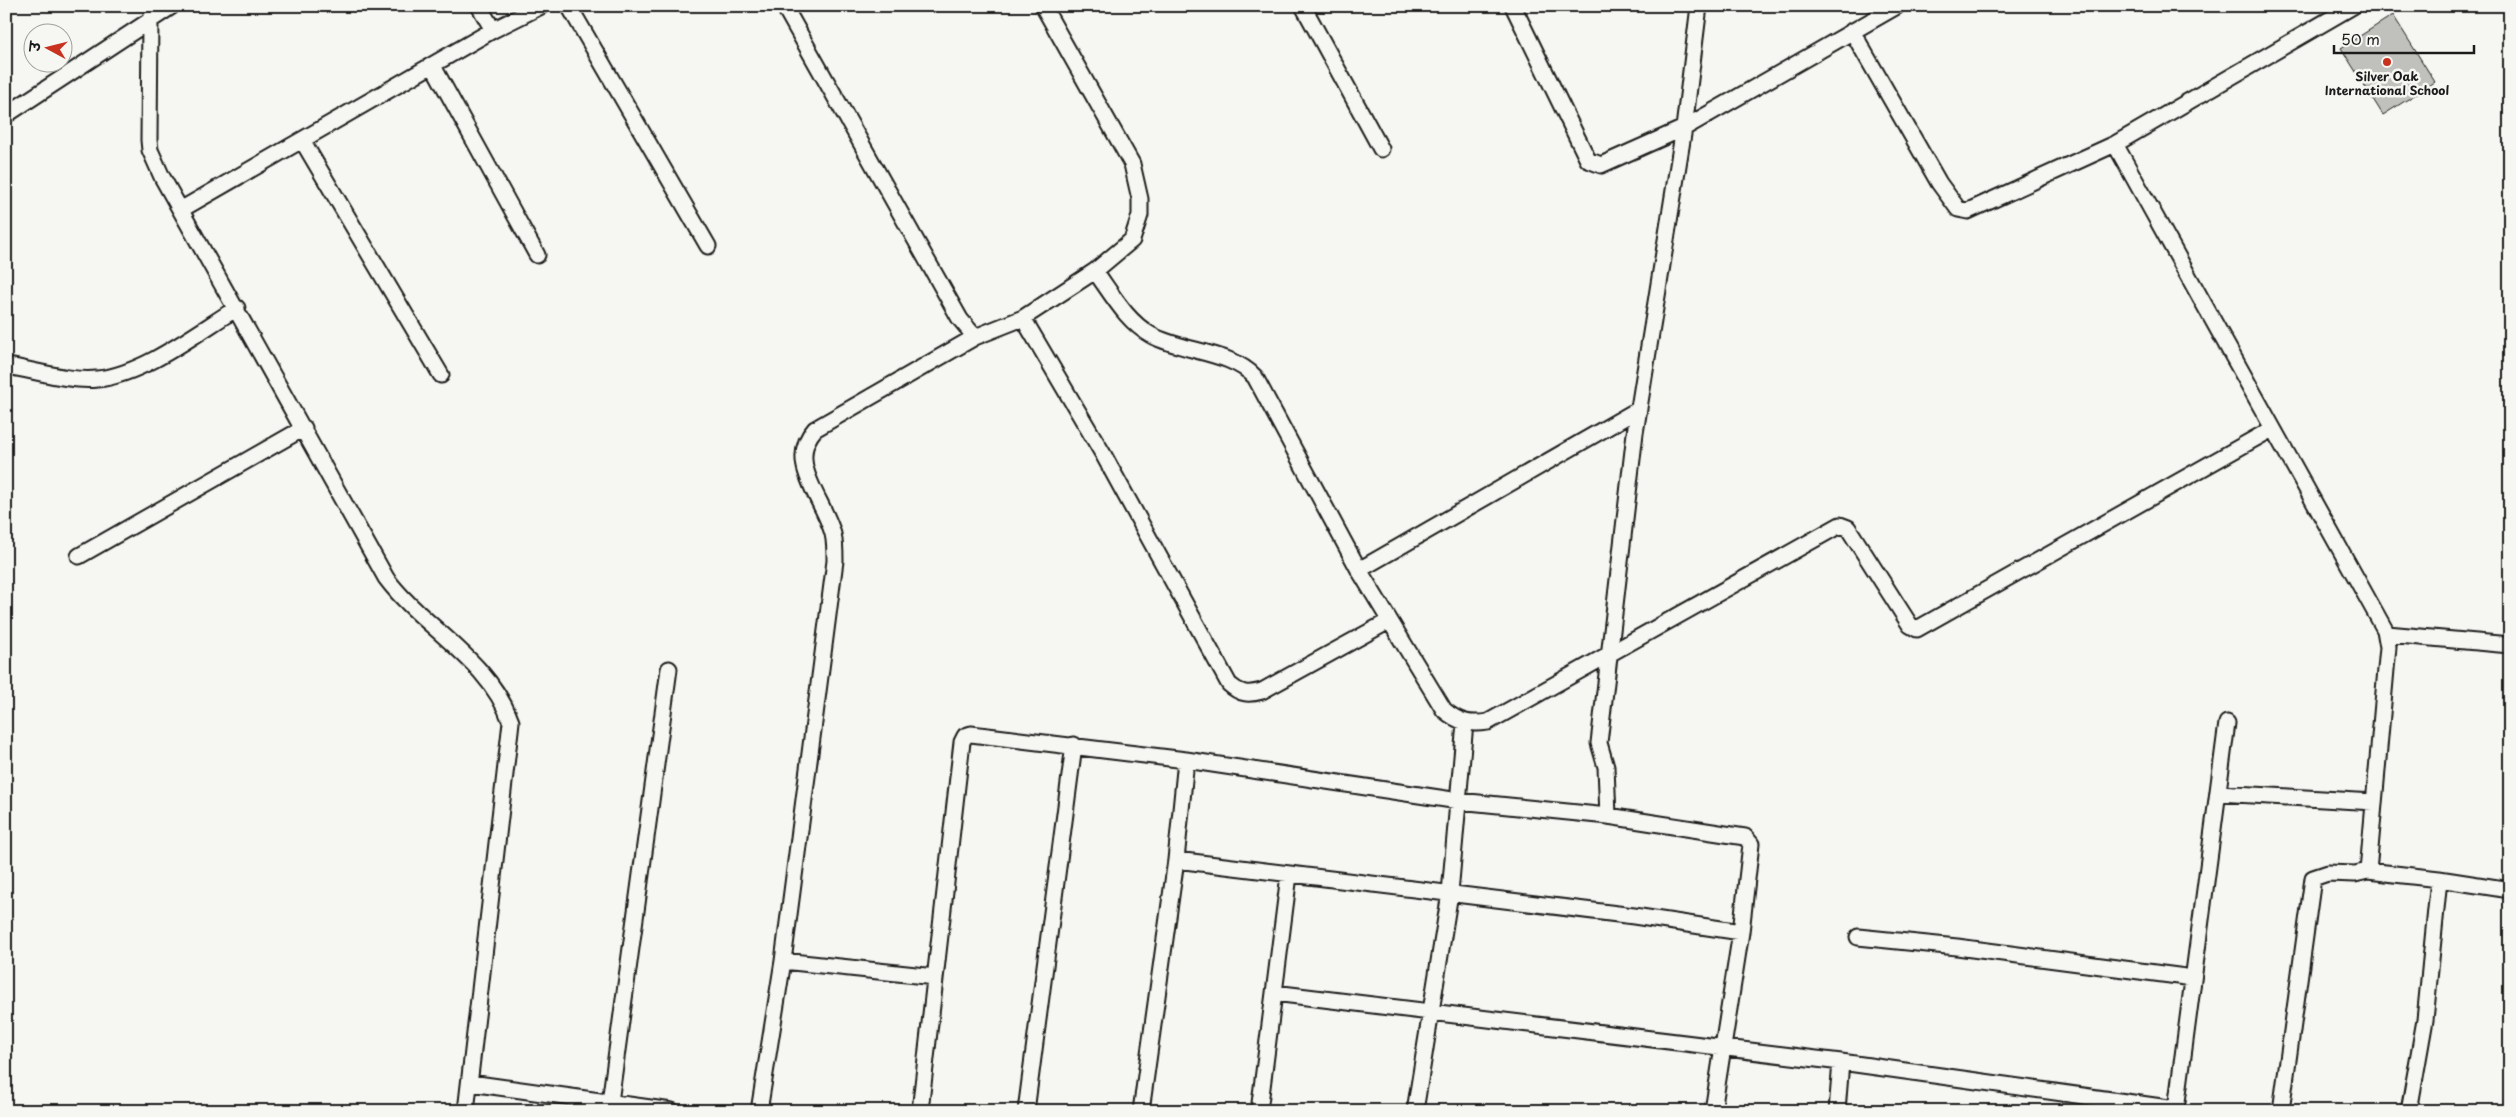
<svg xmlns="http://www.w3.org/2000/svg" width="2516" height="1117" font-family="'Playpen Sans','Playpen Sans Deva',sans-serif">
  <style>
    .building { fill: #c0c0bd; stroke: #1c1c1c }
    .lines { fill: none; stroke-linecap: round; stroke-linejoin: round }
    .minor-casing { stroke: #1c1c1c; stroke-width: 19 }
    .minor { stroke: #f6f6f2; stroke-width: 15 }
    .poi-dot { fill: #c8321e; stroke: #f6f6f2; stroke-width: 2 }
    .labels { text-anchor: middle; stroke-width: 5; stroke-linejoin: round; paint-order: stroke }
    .poi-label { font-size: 12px; font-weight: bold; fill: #1c1c1c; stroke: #f6f6f2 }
  </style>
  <rect width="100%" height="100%" fill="#f6f6f2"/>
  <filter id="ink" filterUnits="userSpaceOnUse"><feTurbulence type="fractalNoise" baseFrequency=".02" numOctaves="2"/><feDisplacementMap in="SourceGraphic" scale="10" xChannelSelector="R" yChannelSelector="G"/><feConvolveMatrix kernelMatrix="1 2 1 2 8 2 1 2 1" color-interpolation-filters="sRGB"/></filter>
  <g filter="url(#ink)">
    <path class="building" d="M 2393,15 L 2435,82 L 2383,115 L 2341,48 Z"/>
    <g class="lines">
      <defs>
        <path id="minor" d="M 479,6 L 493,30
          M 569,6 L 708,246
          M 784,6 L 960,319 L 975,337
          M 1303,6 L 1381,149
          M 1513,6 L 1588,160 L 1601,165 L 1684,128 L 1897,6
          M 150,19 L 149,140 L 150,150 L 162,177 L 386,578 C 424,629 489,659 511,722 L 466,1111
          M 1852,31 L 1939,183 L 1958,209 L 1968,211 L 2115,144 L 2353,6
          M 433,66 L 537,255
          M 6,115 L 172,6
          M 302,140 L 441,375
          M 2115,144 L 2385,630 L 2388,647 L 2368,871
          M 182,209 L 493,30 L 541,6
          M 1095,271 C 1112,294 1126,321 1151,335 C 1182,352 1231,351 1255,377 L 1359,570 L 1444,710 C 1458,722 1470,725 1488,722 L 1840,525 L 1848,528 L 1910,625 L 1917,629 L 2272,429
          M 1023,318 L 1103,454 L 1229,684 C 1240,694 1248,695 1262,691 L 1389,621
          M 6,366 C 34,370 70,382 97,379 C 143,375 198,332 237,308
          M 79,556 L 304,428
          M 1359,570 L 1639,409
          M 2387,634 L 2510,645
          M 2218,793 L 2374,802
          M 1608,816 L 1606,767 L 1599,743 L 1635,433 L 1684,128 L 1699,6
          M 1176,860 L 1634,916 L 1741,932
          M 1858,937 L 1957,947 L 2193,978
          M 783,961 L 935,977
          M 1274,993 L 1841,1062 L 2176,1109 L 2176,1111
          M 470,1083 L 672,1111
          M 610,1102 L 669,669
          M 2176,1109 L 2227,723
          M 759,1111 L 783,961 L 835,561 C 835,552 835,542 833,534 C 824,499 785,462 815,429 L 975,337 L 1023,318 L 1095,271 L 1132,240 L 1140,215 L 1140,199 L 1132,164 L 1043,6
          M 920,1111 L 962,742 L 965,736 L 971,734 L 1186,760 L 1459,801 L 1608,816 L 1745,837 L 1751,844 L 1741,932 L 1713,1111
          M 1026,1111 L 1074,745
          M 1141,1111 L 1176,860 L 1186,760
          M 1259,1111 L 1289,875
          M 1415,1111 L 1450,893 L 1465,723
          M 1837,1111 L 1841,1062
          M 2281,1111 L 2313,878 L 2328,873 L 2355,874 L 2368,871 L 2439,879
          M 2409,1111 L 2425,1020 L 2439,879 L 2510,890"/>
      </defs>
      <use href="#minor" class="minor-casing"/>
      <use href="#minor" class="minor"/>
    </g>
  </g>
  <circle class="poi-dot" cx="2387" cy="62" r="5"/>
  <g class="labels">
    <g class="poi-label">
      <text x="2387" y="81">Silver Oak<tspan x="2387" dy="14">International School</tspan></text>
    </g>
  </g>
  <rect width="2516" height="1117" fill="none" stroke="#f6f6f2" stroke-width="25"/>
  <rect x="12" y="12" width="2491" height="1092" fill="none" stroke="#1c1c1c" stroke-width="2" filter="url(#ink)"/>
  <g transform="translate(48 48) rotate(277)"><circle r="24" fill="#f6f6f2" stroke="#9f9f9c"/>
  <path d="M0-4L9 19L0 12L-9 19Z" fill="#c8321e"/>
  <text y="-8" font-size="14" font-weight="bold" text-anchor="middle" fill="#1c1c1c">उ</text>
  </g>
  <path d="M2334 45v8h140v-8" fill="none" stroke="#1c1c1c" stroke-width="2.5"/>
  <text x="2341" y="45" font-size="15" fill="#1c1c1c" stroke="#f6f6f2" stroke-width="4" paint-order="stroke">50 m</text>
</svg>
